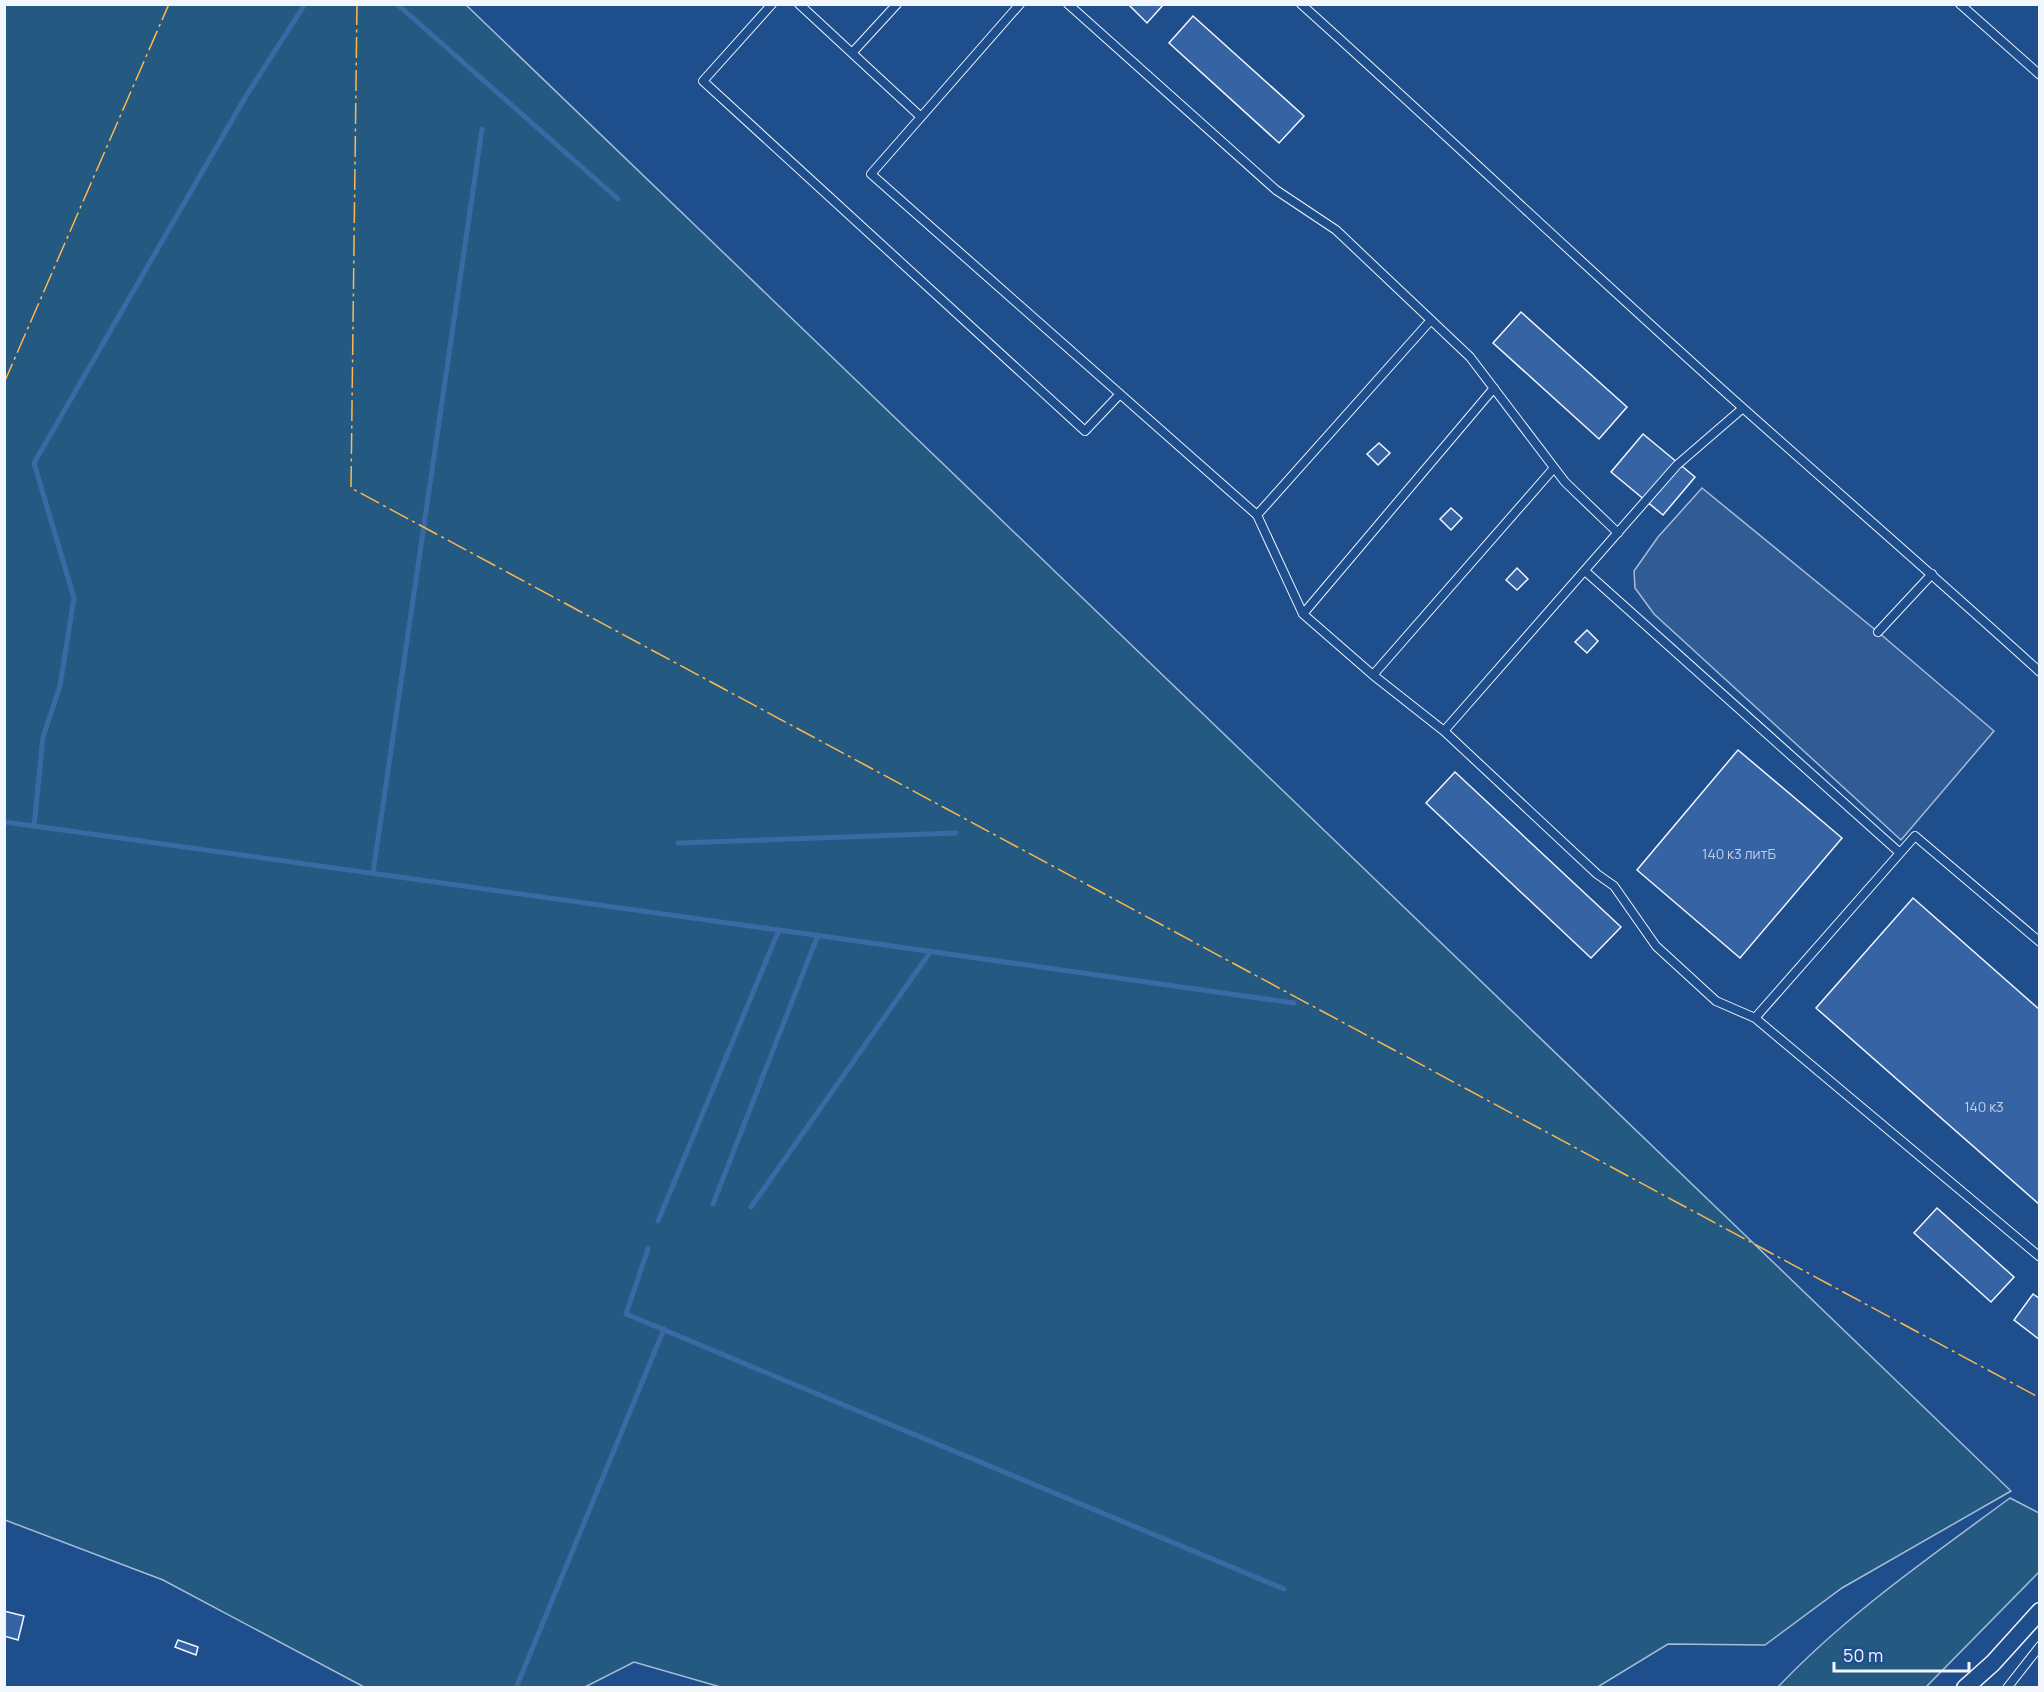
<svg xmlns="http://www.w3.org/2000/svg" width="2044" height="1692" font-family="Manrope,sans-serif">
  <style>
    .green { fill: #245a82; stroke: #a8bbd7; stroke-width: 1.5 }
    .parking { fill: #305b95; stroke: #a8bbd7; stroke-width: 1.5 }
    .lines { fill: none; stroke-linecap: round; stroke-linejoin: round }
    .stream { stroke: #3b69a3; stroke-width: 5 }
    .building { fill: #3563a3; stroke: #f2f6ff; stroke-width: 1.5 }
    .service-casing { stroke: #f2f6ff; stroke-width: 10 }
    .minor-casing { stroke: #f2f6ff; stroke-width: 19 }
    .service { stroke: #1f4e8c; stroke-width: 8 }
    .minor { stroke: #1f4e8c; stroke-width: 16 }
    .power { stroke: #ffb74d; stroke-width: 1.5; stroke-dasharray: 21 4.5 3 4.5; stroke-linecap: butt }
    .labels { text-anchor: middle; stroke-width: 4.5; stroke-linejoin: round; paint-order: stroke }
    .number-label { font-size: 14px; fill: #c3d1e8 }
  </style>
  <rect width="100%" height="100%" fill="#1f4e8c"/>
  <path class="green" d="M 4,5 L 466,5 L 2011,1491 L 1842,1588 L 1765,1645 L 1668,1644 L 1596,1688 L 724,1688 L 634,1662 L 585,1687 L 364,1687 L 163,1580 L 5,1520 Z
    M 2010,1498 L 2039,1513 L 2039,1572 L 1926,1687 L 1778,1687 C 1846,1615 1930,1557 2010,1498 Z"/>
  <path class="parking" d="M 1702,488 L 1878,632 L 1994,731 L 1901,840 L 1654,614 L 1635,588 L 1634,571 L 1658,537 Z"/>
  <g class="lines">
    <path class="stream" d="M 397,4 L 618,199
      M 4,822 L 34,826 L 43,737 L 60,686 L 74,598 L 34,463 L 246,96 L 305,4
      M 34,826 L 779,930 L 658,1221
      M 678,843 L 956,833
      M 373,873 L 482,129
      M 779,930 L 1294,1003
      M 713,1204 L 818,935
      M 751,1207 L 931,951
      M 648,1249 L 626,1314 L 1284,1589
      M 516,1688 L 664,1329"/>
  </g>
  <path class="building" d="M 1128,4 L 1164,4 L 1147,23 Z
    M 1193,16 L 1304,116 L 1279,143 L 1169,43 Z
    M 1521,312 L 1627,407 L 1599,439 L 1493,343 Z
    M 1643,434 L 1695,477 L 1663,515 L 1611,472 Z
    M 1379,443 L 1390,453 L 1378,465 L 1367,454 Z
    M 1451,508 L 1462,518 L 1451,530 L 1440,519 Z
    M 1517,568 L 1528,579 L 1517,590 L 1506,580 Z
    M 1587,630 L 1598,641 L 1587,653 L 1575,642 Z
    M 1738,750 L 1842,838 L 1740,958 L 1637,870 Z
    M 1455,772 L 1621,927 L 1591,958 L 1426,803 Z
    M 1913,898 L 2040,1010 L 2040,1205 L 1816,1008 Z
    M 1937,1208 L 2014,1277 L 1991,1302 L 1914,1233 Z
    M 2033,1294 L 2040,1299 L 2040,1340 L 2014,1320 Z
    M 4,1611 L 24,1616 L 18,1640 L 4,1636 Z
    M 178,1640 L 198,1647 L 196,1655 L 175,1647 Z"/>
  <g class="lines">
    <defs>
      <path id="service" d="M 772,4 L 703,81 L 1085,431 L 1120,394
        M 799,4 L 921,117
        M 1020,4 L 871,174 L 1257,515 L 1303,614 L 1373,675 L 1444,731
        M 1068,4 L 1276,190 L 1336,230 L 1470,357 L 1565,482 L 1618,533
        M 1301,4 C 1450,138 1595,276 1744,409 C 1843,497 1942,583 2040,672
        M 1960,4 L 2040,75
        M 852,53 L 897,4
        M 1743,408 L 1677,465 L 1444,731 L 1597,874 L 1614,886 L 1656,946 L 1716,1001 L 1755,1018 L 2040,1257
        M 1257,515 L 1431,320
        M 1585,571 L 1900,853
        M 1303,614 L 1494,388
        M 1878,632 L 1932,574
        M 1373,675 L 1554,468
        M 1755,1018 L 1915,836 L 2040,942
        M 2007,1688 L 2040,1646"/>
      <path id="minor" d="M 1965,1688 L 1993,1663 L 2040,1611"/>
    </defs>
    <use href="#service" class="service-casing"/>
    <use href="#minor" class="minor-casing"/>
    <use href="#service" class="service"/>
    <use href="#minor" class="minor"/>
    <path class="power" d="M 357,4 L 351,488 L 2040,1398
      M 4,383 L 169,4"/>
  </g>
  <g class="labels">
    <g class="number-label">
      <text x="1739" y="859">140 к3 литБ</text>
      <text x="1984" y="1112">140 к3</text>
    </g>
  </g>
  <rect width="2044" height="1692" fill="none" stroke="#f2f6ff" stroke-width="12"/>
  <path d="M1834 1662v9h135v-9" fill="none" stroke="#f2f6ff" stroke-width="3"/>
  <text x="1843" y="1662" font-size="18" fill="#f2f6ff" stroke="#1f4e8c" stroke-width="4.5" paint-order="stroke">50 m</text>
</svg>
